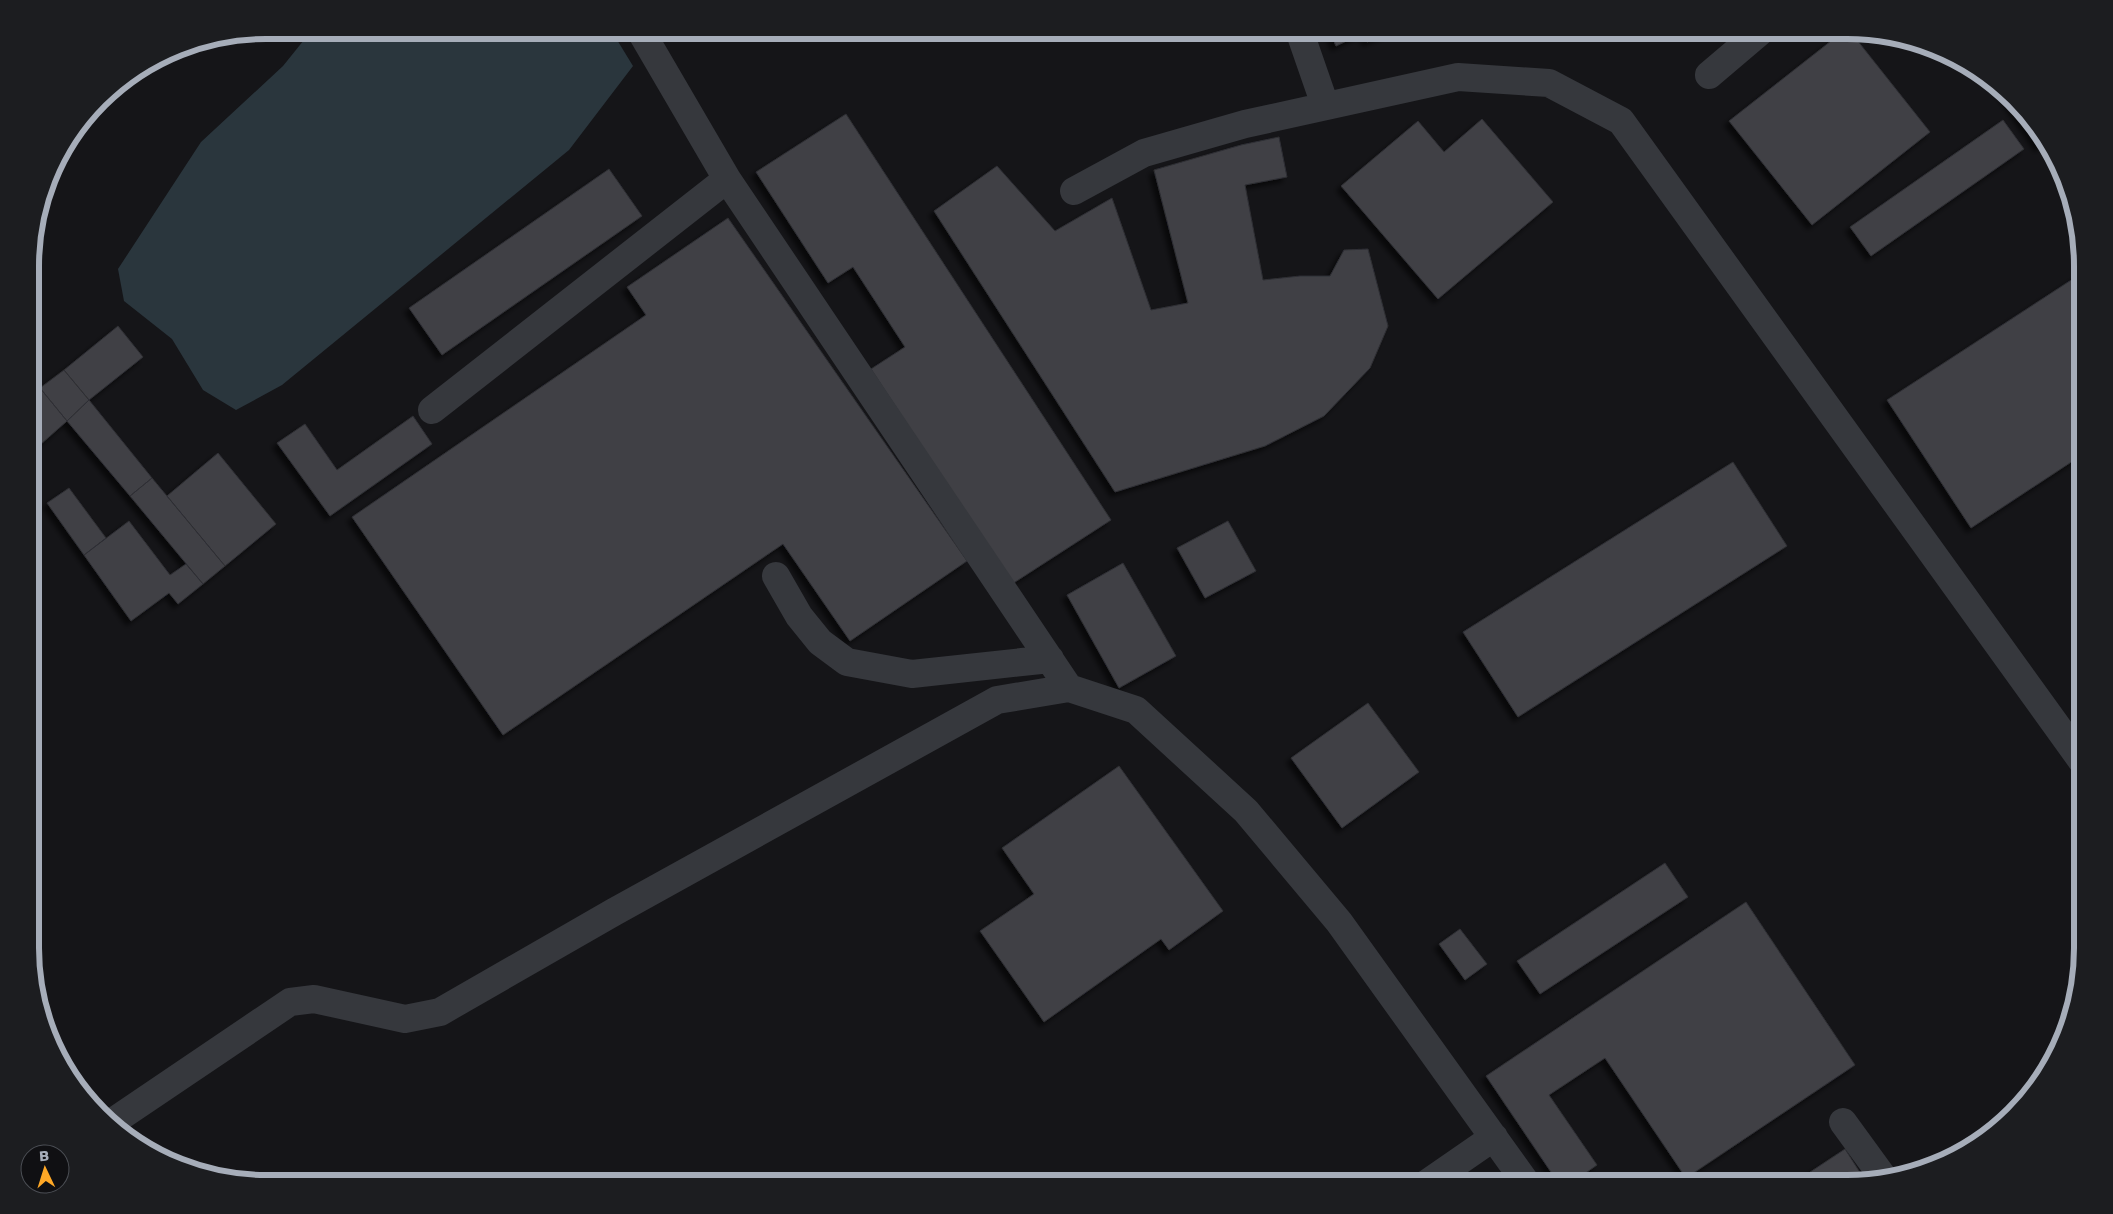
<svg xmlns="http://www.w3.org/2000/svg" width="2113" height="1214" font-family="Rubik,sans-serif">
  <style>
    .water { fill: #2a363d }
    .building { fill: #3f4045; stroke: #2f2f34; filter: url(#shadow) }
    .lines { fill: none; stroke-linecap: round; stroke-linejoin: round }
    .minor { stroke: #36383d; stroke-width: 28 }
    .rim { fill: none; stroke: #a6adb9; stroke-width: 6 }
  </style>
  <defs>
    <filter id="shadow"><feDropShadow dx="-4.5" dy="4.5" stdDeviation="2.5" flood-color="#0009"/></filter>
  </defs>
  <rect width="100%" height="100%" fill="#151518"/>
  <path class="water" d="M 312,30 L 611,30 L 633,66 L 569,150 L 282,385 L 236,410 L 203,390 L 172,339 L 124,301 L 118,269 L 201,142 L 283,66 Z"/>
  <path class="building" d="M 1329,30 L 1395,30 L 1367,42 L 1363,33 L 1336,46 Z
    M 1845,30 L 1849,30 L 1930,132 L 1812,225 L 1729,121 Z
    M 1998,87 L 2014,99 L 2047,142 L 2039,147 Z
    M 846,114 L 1111,520 L 1012,584 L 871,369 L 905,347 L 853,267 L 828,283 L 756,172 Z
    M 1482,119 L 1553,202 L 1438,299 L 1341,186 L 1418,121 L 1444,152 Z
    M 2003,120 L 2024,149 L 1871,256 L 1850,227 Z
    M 1279,137 L 1287,177 L 1245,185 L 1263,280 L 1300,276 L 1330,276 L 1344,250 L 1368,249 L 1388,326 L 1370,368 L 1324,416 L 1265,446 L 1115,492 L 934,211 L 997,166 L 1055,231 L 1112,198 L 1151,310 L 1188,303 L 1154,170 L 1241,145 Z
    M 609,169 L 642,216 L 442,355 L 409,308 Z
    M 728,218 L 967,561 L 850,641 L 783,544 L 503,735 L 352,517 L 646,315 L 627,287 Z
    M 2082,273 L 2082,455 L 1971,528 L 1887,400 Z
    M 118,326 L 143,357 L 89,400 L 64,370 Z
    M 64,370 L 89,400 L 67,421 L 40,388 Z
    M 40,388 L 67,421 L 32,452 L 32,394 Z
    M 89,400 L 152,478 L 130,496 L 67,421 Z
    M 413,416 L 432,444 L 330,516 L 277,443 L 305,424 L 337,470 Z
    M 218,453 L 276,524 L 225,566 L 167,496 Z
    M 1733,462 L 1787,546 L 1518,717 L 1463,632 Z
    M 152,478 L 225,566 L 203,584 L 130,496 Z
    M 69,488 L 106,538 L 84,555 L 47,503 Z
    M 129,521 L 170,575 L 186,564 L 203,584 L 178,604 L 169,593 L 131,621 L 84,555 Z
    M 1228,521 L 1256,571 L 1205,598 L 1177,548 Z
    M 1123,563 L 1176,656 L 1119,688 L 1067,595 Z
    M 1368,703 L 1419,772 L 1342,828 L 1291,758 Z
    M 1119,766 L 1223,911 L 1169,950 L 1161,939 L 1044,1022 L 980,931 L 1034,894 L 1002,848 Z
    M 1665,863 L 1688,897 L 1540,994 L 1517,961 Z
    M 1746,902 L 1855,1065 L 1686,1178 L 1605,1058 L 1549,1095 L 1597,1165 L 1570,1184 L 1559,1184 L 1486,1076 Z
    M 1460,929 L 1487,964 L 1465,980 L 1439,944 Z
    M 1845,1149 L 1866,1182 L 1792,1184 Z"/>
  <g class="lines">
    <path class="minor" d="M 640,30 L 727,179 L 1069,688
      M 1299,30 L 1325,105
      M 1709,75 L 1762,30
      M 1074,191 L 1144,153 L 1245,124 L 1458,77 L 1549,83 L 1621,121 L 2082,761
      M 432,410 L 727,179
      M 776,576 L 799,616 L 820,642 L 847,662 L 912,674 L 1050,659
      M 114,1121 L 290,1002 L 314,999 L 405,1019 L 440,1012 L 614,912 L 997,700 L 1069,688 L 1136,710 L 1246,811 L 1339,922 L 1527,1184
      M 1843,1122 L 1883,1177
      M 1426,1184 L 1494,1137"/>
  </g>
  <path d="M0 0H2113V1214H0ZM266 39H1847A227 227 0 0 1 2074 266V948A227 227 0 0 1 1847 1175H266A227 227 0 0 1 39 948V266A227 227 0 0 1 266 39Z" fill="#1c1d20" fill-rule="evenodd"/>
  <path class="rim" d="M266 39H1847A227 227 0 0 1 2074 266V948A227 227 0 0 1 1847 1175H266A227 227 0 0 1 39 948V266A227 227 0 0 1 266 39Z"/>
  <g transform="translate(45 1169) rotate(356)"><circle r="24" fill="#101013" stroke="#4c4f55"/>
  <path d="M0-4L9 19L0 12L-9 19Z" fill="#ffa826"/>
  <text y="-8" font-size="14" font-weight="bold" text-anchor="middle" fill="#a6adb9">B</text>
  </g>
</svg>
